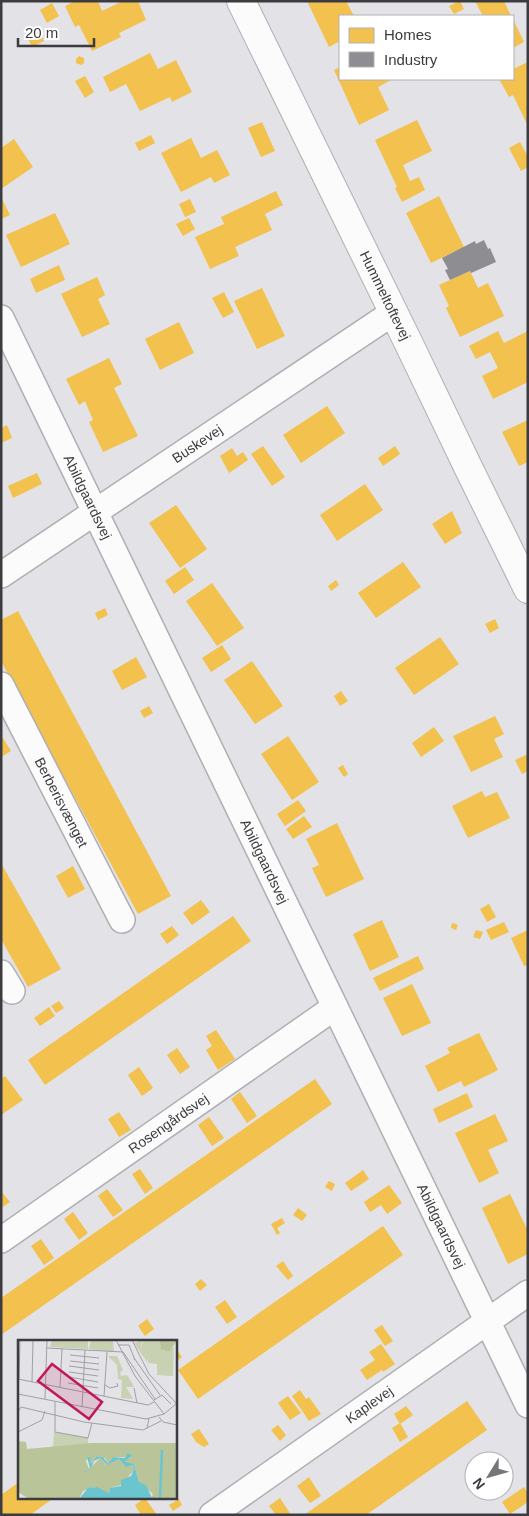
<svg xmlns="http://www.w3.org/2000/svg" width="529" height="1516" font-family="Arial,sans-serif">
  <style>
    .homes { fill: #f2c14e }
    .industry { fill: #8d8d92 }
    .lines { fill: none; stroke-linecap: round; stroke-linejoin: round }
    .minor-casing { stroke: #afafb3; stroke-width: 28 }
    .tertiary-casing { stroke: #afafb3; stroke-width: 30 }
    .minor { stroke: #fbfbfb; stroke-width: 25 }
    .tertiary { stroke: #fbfbfb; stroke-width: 28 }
    .labels { text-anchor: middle; stroke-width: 5; stroke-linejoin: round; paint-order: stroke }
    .street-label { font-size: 14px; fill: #3b3b40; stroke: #fff }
    .inset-river { fill: none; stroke: #6ac5cf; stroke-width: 2.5 }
    .inset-road { fill: none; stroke: #9f9fa4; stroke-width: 1 }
    .view { fill: #c2185b; fill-opacity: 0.15; stroke: #c2185b; stroke-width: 2.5 }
    .inset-edge { fill: none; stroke: #3b3b40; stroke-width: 2.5 }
  </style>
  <rect width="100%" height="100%" fill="#e2e2e7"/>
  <path class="homes" d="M 75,1 L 98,1 L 102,11 L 123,1 L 138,1 L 146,20 L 119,33 L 121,37 L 92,51 L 79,25 L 75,27 L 65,6 Z
    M 307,1 L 346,1 L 354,16 L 340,16 L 340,41 L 329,47 Z
    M 460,1 L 464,9 L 454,14 L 449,6 Z
    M 475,1 L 504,1 L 511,16 L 483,16 Z
    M 52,3 L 59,16 L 47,23 L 40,10 Z
    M 513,19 L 524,42 L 513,48 Z
    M 38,28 L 44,41 L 32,47 L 26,34 Z
    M 150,53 L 158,69 L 176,60 L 192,92 L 172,102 L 170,97 L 140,111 L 126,84 L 110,92 L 103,77 Z
    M 79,56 L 84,58 L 84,63 L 81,65 L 76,63 L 76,59 Z
    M 528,62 L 528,126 L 513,95 L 509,97 L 499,79 L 513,79 L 513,69 Z
    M 340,67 L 340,79 L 393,79 L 378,87 L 389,110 L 359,125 L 334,70 Z
    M 85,76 L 94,92 L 85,98 L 75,81 Z
    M 417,120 L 432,151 L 403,165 L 410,181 L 419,177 L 425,190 L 402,202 L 395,188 L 397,187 L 375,140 Z
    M 262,122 L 275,151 L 261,157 L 248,128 Z
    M 151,135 L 155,143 L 139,151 L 135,143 Z
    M 191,138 L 201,158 L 217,150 L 230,175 L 214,183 L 211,177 L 181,192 L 161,153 Z
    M 14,139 L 33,167 L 1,189 L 1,148 Z
    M 520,142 L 528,157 L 528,167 L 521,171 L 509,148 Z
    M 276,191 L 283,205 L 265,214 L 272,230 L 235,247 L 239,256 L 210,269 L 195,237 L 224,224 L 221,217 Z
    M 439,196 L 464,247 L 431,263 L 406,213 Z
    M 1,197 L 10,215 L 1,219 Z
    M 190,199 L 196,212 L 185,217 L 179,204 Z
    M 55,213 L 70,244 L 21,267 L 6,235 Z
    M 189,218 L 195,229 L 183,236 L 176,224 Z
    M 59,265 L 65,280 L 36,293 L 30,279 Z
    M 470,271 L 478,288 L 488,283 L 504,316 L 460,337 L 446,308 L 449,306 L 439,285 Z
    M 97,277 L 105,295 L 98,299 L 110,324 L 82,337 L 61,294 Z
    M 262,288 L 285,336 L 257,349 L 234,301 Z
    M 224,292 L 234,312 L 223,318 L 212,298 Z
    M 179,322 L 194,353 L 160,370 L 145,339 Z
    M 498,331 L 504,343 L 528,331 L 528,356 L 526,356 L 528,360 L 528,382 L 493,399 L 482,376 L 498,368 L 490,352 L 476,359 L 469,346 Z
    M 109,358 L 122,384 L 114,388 L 138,436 L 103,452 L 89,422 L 93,420 L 85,401 L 79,405 L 66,379 Z
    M 327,406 L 345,433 L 301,463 L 283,435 Z
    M 528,420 L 528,462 L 519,466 L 502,432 Z
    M 7,425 L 12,438 L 1,443 L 1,428 Z
    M 263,446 L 285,477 L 272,486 L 251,454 Z
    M 395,446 L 400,454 L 383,466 L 378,458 Z
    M 232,448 L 237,456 L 243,452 L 248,460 L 229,473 L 220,456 Z
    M 37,473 L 42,484 L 13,498 L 8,486 Z
    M 365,484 L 383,510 L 337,541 L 320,515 Z
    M 176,505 L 207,549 L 180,568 L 149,523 Z
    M 452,511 L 462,533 L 445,544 L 432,524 Z
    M 403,562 L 421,587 L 376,618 L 358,593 Z
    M 185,567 L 194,580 L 174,594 L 165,581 Z
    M 336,580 L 339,585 L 331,591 L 328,586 Z
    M 212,583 L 244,628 L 217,646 L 186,601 Z
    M 105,608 L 108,615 L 98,620 L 95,613 Z
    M 18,611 L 171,896 L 138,914 L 1,661 L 1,620 Z
    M 495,619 L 499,628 L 490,633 L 485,624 Z
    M 440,637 L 459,664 L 414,695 L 395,668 Z
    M 222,645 L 231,659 L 211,672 L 202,658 Z
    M 136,657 L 147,677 L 122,690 L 112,671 Z
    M 252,661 L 283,706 L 255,724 L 224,680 Z
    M 341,691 L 348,701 L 340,706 L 334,696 Z
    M 149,706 L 153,713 L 144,718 L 140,711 Z
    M 495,716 L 504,734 L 494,739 L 503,757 L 471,772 L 453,736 Z
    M 434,727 L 444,741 L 421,757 L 412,743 Z
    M 288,736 L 319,782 L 292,800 L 261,754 Z
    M 3,738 L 11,751 L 1,757 L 1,739 Z
    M 528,754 L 528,771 L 522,774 L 515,760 Z
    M 343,765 L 348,774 L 344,777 L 338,768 Z
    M 482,791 L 485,797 L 497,792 L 510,818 L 468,838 L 452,806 Z
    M 298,800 L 306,811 L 285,826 L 277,814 Z
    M 304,816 L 312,827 L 293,839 L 286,829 Z
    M 337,823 L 364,879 L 326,897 L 312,868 L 319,865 L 306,839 Z
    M 1,863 L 61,969 L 28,987 L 1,939 Z
    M 73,866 L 85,889 L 68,898 L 56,876 Z
    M 201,900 L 210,912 L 192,925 L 183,913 Z
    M 489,904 L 496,917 L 487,922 L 480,909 Z
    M 233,916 L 251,941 L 45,1085 L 28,1060 Z
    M 382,920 L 399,957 L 370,971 L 353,934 Z
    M 504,922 L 509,932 L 491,940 L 486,930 Z
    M 452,923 L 458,925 L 456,930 L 451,928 Z
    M 172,926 L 179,935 L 167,944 L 160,934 Z
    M 476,930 L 483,932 L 480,939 L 473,937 Z
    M 528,930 L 528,965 L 524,966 L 511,938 Z
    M 418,956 L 424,969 L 380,991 L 373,978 Z
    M 412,984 L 431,1023 L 402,1036 L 383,998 Z
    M 59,1001 L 64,1008 L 56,1013 L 51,1006 Z
    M 49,1007 L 55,1016 L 40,1026 L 34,1018 Z
    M 216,1030 L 235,1059 L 218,1070 L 206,1050 L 212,1046 L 206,1036 Z
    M 479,1033 L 498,1070 L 464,1087 L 461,1081 L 438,1092 L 425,1066 L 450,1053 L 447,1048 Z
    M 177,1048 L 190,1067 L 180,1074 L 167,1055 Z
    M 139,1067 L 153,1088 L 142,1096 L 128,1075 Z
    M 5,1076 L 23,1100 L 1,1115 L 1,1079 Z
    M 315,1079 L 332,1104 L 1,1335 L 1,1298 Z
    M 240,1092 L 257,1116 L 247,1123 L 231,1099 Z
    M 467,1093 L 473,1107 L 439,1123 L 433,1109 Z
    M 119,1112 L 131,1130 L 119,1137 L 108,1119 Z
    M 495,1114 L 508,1141 L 488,1150 L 499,1173 L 479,1183 L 455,1133 Z
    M 209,1117 L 224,1138 L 212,1146 L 198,1125 Z
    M 140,1169 L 153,1188 L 145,1194 L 132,1174 Z
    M 363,1170 L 369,1179 L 351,1191 L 345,1183 Z
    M 329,1181 L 335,1184 L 332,1191 L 325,1187 Z
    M 389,1185 L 402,1203 L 387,1214 L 381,1205 L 370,1212 L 364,1202 Z
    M 107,1189 L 123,1210 L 113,1217 L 98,1196 Z
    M 1,1191 L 10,1202 L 1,1208 Z
    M 510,1194 L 528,1231 L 528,1254 L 508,1264 L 482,1208 Z
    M 298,1208 L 307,1215 L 302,1221 L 293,1215 Z
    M 73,1212 L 88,1233 L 79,1240 L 64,1219 Z
    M 282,1218 L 285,1223 L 277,1228 L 280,1233 L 277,1235 L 271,1224 Z
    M 383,1226 L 403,1255 L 198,1399 L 178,1370 Z
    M 41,1239 L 54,1258 L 44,1265 L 31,1246 Z
    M 283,1261 L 293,1276 L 288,1280 L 276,1266 Z
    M 201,1279 L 207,1285 L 200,1291 L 195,1284 Z
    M 225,1300 L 237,1317 L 227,1324 L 215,1307 Z
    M 147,1319 L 154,1329 L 145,1336 L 138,1326 Z
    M 382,1325 L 393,1341 L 385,1346 L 374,1330 Z
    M 381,1344 L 395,1364 L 383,1372 L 382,1370 L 367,1380 L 360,1370 L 375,1360 L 369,1352 Z
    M 175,1347 L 182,1357 L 175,1362 Z
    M 300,1390 L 306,1399 L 309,1397 L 321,1414 L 309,1421 L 292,1396 Z
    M 288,1396 L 301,1413 L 290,1420 L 278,1403 Z
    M 467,1401 L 487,1430 L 366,1515 L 304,1515 Z
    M 406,1406 L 413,1415 L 400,1424 L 394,1414 Z
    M 400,1423 L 408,1437 L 400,1442 L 392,1428 Z
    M 278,1425 L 286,1435 L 280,1441 L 271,1430 Z
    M 199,1429 L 209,1444 L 204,1447 L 196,1442 L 191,1434 Z
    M 309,1477 L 321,1496 L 310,1503 L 297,1486 Z
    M 19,1482 L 19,1497 L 55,1497 L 30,1515 L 1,1515 L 1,1495 Z
    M 524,1487 L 528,1493 L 528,1502 L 510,1514 L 502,1502 Z
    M 145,1498 L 157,1515 L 141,1515 L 135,1505 Z
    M 280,1498 L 291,1515 L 276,1515 L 269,1506 Z
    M 179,1499 L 182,1505 L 173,1511 L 169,1505 Z"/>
  <path class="industry" d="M 484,240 L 488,249 L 490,248 L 496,262 L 471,273 L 470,271 L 450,280 L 445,270 L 448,269 L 442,258 L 475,241 L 476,244 Z"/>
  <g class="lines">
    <defs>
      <g id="minor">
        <path id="s1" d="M 1,318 L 528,1405"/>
        <path id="s2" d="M 1,575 L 394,312"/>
        <path id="s3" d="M 1,685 L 122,920"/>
        <path d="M 1,973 L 12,991"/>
        <path id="s4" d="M 1,1240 L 335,1007"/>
        <path id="s5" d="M 212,1515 L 528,1293"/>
      </g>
      <g id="tertiary">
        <path id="s6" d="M 241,1 L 409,344 L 468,467 L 528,589"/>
      </g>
    </defs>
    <use href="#minor" class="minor-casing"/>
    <use href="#tertiary" class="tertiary-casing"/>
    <use href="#minor" class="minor"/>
    <use href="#tertiary" class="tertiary"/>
  </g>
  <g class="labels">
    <g class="street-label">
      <text dy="5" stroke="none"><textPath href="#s6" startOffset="328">Hummeltoftevej</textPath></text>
      <text dy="5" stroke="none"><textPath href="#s2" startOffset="236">Buskevej</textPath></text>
      <text dy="5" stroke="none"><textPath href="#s1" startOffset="199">Abildgaardsvej</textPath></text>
      <text dy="5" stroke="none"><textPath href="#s3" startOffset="132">Berberisvænget</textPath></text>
      <text dy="5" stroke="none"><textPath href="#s1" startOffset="604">Abildgaardsvej</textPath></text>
      <text dy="5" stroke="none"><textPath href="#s4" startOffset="204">Rosengårdsvej</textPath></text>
      <text dy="5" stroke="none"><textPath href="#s1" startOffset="1009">Abildgaardsvej</textPath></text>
      <text dy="5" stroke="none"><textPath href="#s5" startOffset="192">Kaplevej</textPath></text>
    </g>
  </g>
  <g transform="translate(18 1340)">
    <rect width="159" height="159" fill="#e2e2e7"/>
    <path d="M 34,0 L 70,0 L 70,9 L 32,7 ZM 73,0 L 95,0 L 96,12 L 71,9 ZM 124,0 L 123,11 L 125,0 L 144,0 L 144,11 L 156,7 L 155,36 L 139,35 L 139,24 L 130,23 L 130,18 L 129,22 L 116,3 ZM 90,16 L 99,16 L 105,30 L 102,32 L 103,36 L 109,35 L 113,41 L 116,47 L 108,47 L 115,59 L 103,58 L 104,40 L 100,39 L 99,25 ZM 36,92 L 70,98 L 70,104 L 35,108 Z" fill="#c8d1b2"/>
    <path d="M 142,0 L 159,0 L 152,11 L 143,10 ZM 0,101 L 8,102 L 9,109 L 74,103 L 159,103 L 159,159 L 133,159 L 135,154 L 121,142 L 116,124 L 112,124 L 109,125 L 105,121 L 114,117 L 95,117 L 90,124 L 87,118 L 78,117 L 73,124 L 71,116 L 68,121 L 71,129 L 82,118 L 88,125 L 101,119 L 107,126 L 114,125 L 116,130 L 103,145 L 92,148 L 91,153 L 76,147 L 65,151 L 61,159 L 11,159 L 0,152 Z" fill="#b9c499"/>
    <path d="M 110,113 L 114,116 L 106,122 L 116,124 L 121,142 L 128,145 L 134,158 L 61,159 L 70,148 L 79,147 L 91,153 L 92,148 L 103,146 L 103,140 L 113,136 L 116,129 L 114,125 L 108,127 L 101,119 L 89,125 L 82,118 L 76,121 L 73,128 L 63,135 L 72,128 L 69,117 L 72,117 L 73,124 L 78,117 L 85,117 L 90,124 L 95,117 L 107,118 Z" fill="#6ac5cf"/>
    <path class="inset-river" d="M 142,159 L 144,110"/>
    <path class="inset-road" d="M 98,0 L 117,36 L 146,74M 114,0 L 131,34 L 159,64M 100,5 L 111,5 L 117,20M 29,8 L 105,12 L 137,59M 52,15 L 81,18M 116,18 L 142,55M 52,21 L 81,24M 51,26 L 81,30M 51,32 L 80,36M 51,37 L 80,42M 0,39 L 130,65 L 136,62M 1,39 L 2,0M 14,42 L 15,0M 50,43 L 80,48M 87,45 L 92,48 L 100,46 L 99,43M 42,47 L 44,9M 116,48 L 119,63M 0,54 L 128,79 L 146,74 L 159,63M 86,56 L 89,12M 27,59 L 29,0M 136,60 L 144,55 L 153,64M 37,62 L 37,92 L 70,98 L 74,83M 64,67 L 67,10M 0,72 L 3,67 L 66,82 L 125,90 L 129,88 L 131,79M 141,77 L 145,82 L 159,85M 129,88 L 143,81M 0,92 L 24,80 L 27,71"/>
    <path class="view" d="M 34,24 L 84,62 L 71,79 L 20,41 Z"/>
    <rect width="159" height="159" class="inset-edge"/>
  </g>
  <rect width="529" height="1516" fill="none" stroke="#3b3b40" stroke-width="5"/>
  <rect x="339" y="15" width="175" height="65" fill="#ffffff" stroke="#b1b1b3"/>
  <rect x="349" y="28" width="25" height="15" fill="#f2c14e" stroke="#b1b1b3"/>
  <text x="384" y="40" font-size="15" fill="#3b3b40">Homes</text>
  <rect x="349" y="52" width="25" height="15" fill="#8d8d92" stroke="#b1b1b3"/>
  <text x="384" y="65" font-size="15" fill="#3b3b40">Industry</text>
  <g transform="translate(489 1476) rotate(233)"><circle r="24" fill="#ffffff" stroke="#b1b1b3"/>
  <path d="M0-4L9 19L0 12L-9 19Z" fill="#75757a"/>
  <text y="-8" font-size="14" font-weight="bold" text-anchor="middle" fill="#3b3b40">N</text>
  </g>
  <path d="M18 38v8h76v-8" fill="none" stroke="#3b3b40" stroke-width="2.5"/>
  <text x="25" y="38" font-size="15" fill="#3b3b40" stroke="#ffffff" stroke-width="4" paint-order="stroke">20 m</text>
</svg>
